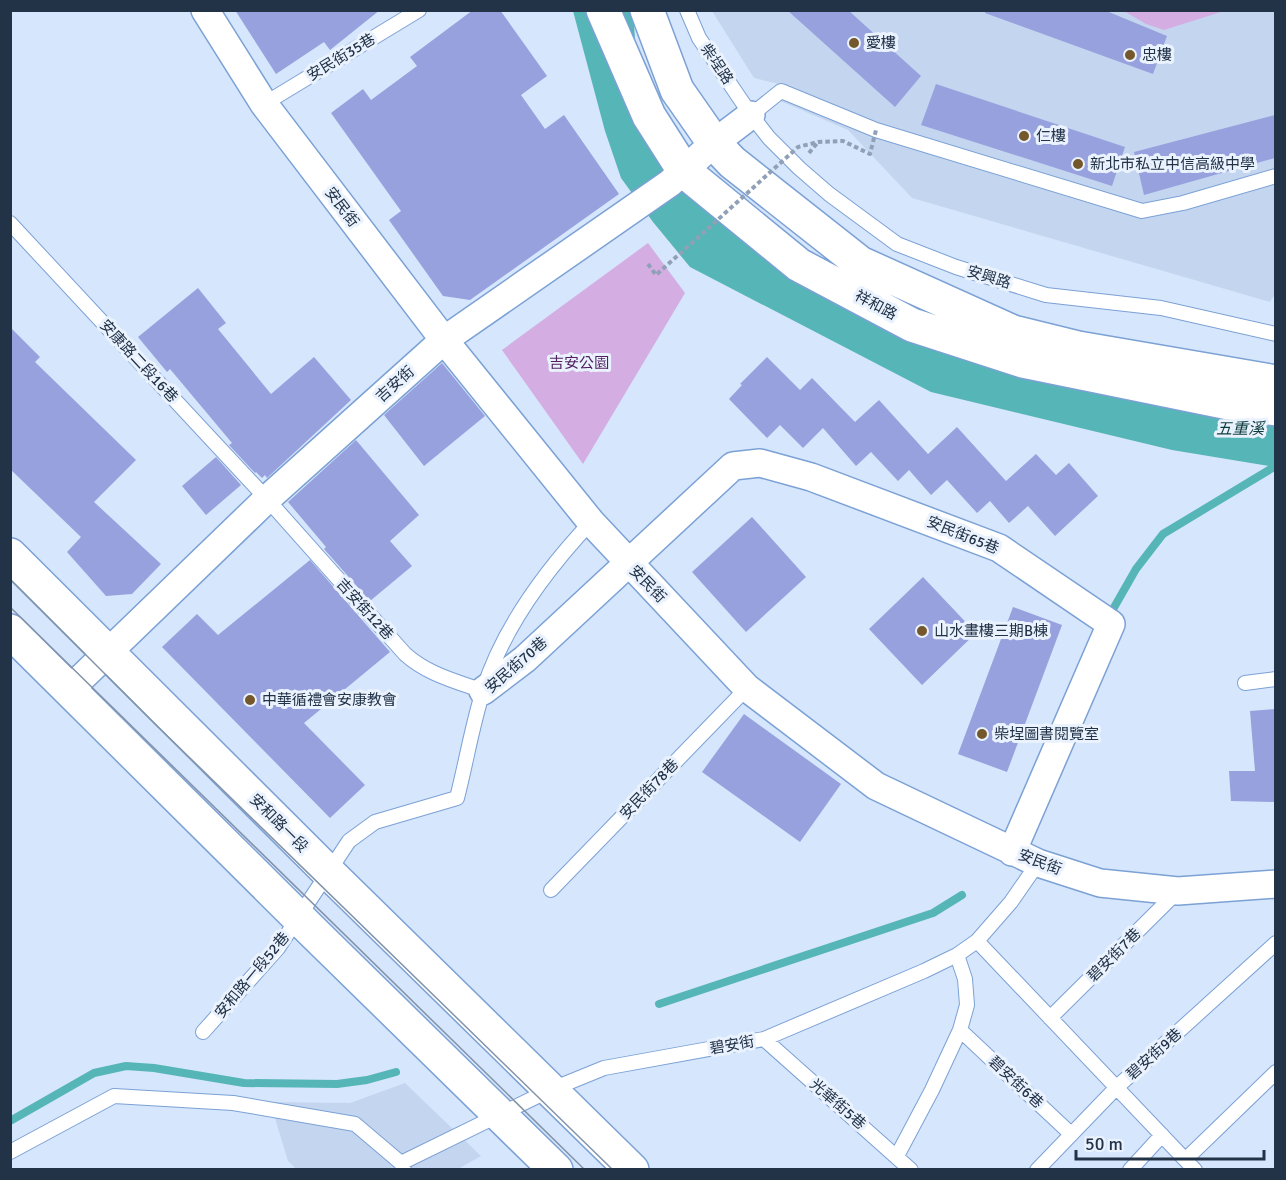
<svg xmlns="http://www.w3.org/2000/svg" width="1286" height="1180" font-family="Signika,'Noto Sans TC',sans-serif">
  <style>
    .built { fill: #c4d6ef }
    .green { fill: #d4ade3 }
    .water { fill: #56b6b7 }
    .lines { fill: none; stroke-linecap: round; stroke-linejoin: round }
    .stream { stroke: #56b6b7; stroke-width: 8 }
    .building { fill: #97a1de }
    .lane-casing { stroke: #7ba1d5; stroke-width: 16 }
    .street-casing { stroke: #7ba1d5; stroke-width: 30 }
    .secondary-casing { stroke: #7ba1d5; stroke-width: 36 }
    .path { stroke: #90a0b6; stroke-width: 4; stroke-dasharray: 4.5 3; stroke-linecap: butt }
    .lane { stroke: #fff; stroke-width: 14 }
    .street { stroke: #fff; stroke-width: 27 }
    .secondary { stroke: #fff; stroke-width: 33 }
    .tram { stroke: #8393a9; stroke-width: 1.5 }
    .path-bridge { stroke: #90a0b6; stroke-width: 4; stroke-dasharray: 4.5 3; stroke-linecap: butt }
    .poi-dot { fill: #74572a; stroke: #eaf2fe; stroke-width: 2 }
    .labels { text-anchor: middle; stroke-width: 6; stroke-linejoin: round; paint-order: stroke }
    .poi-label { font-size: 15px; fill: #223247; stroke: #eaf2fe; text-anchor: start }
    .street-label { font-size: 15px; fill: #223247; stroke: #eaf2fe }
    .park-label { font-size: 15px; fill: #511f62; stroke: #eaf2fe }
    .water-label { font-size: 16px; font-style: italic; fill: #0b3a3b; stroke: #eaf2fe }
  </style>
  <rect width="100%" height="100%" fill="#d6e6fc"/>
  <path class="built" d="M 712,11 L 1275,11 L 1275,294 L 1270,302 L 912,198 L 848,130 L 778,100 L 783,85 L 754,78 Z
    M 405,1083 L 481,1156 L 458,1169 L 296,1169 L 288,1161 L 270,1102 L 350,1103 Z"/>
  <path class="green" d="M 1124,11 L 1224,11 L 1164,30 L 1146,24 Z
    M 648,243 L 685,293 L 583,464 L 502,350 Z"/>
  <path class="water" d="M 573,11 L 633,11 L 636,53 L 668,139 L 855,313 L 1275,399 L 1275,467 L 1172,450 L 931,392 L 690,267 L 653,222 L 621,178 L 605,131 Z"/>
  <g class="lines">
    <path class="stream" d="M 1112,611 L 1136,569 L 1163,534 L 1274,467 L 1276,461
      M 659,1004 L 933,913 L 962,895
      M 10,1121 L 94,1073 L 126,1066 L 154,1068 L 244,1083 L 337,1084 L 367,1080 L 396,1072"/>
  </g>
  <path class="building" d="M 235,10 L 380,10 L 330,50 L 324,42 L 276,74 Z
    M 473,10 L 500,10 L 547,76 L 521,95 L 545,129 L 564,115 L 619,194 L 470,300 L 443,296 L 389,220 L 401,211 L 331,113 L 363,89 L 371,100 L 417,66 L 410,57 Z
    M 787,10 L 848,10 L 921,76 L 895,107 Z
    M 986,10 L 1104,10 L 1167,36 L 1153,74 L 985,13 Z
    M 936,84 L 1125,147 L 1112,186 L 921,125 Z
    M 1275,115 L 1275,158 L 1144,195 L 1134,152 Z
    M 198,288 L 226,323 L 218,329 L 271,394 L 314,357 L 351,400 L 267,478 L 265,475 L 262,478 L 256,472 L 255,473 L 229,445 L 232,443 L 170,369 L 167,372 L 138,337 Z
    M 10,327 L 40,357 L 35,362 L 136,460 L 94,502 L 161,564 L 132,594 L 106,596 L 67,552 L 81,537 L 10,469 Z
    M 767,357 L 800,390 L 812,378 L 855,422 L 879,400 L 928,454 L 957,427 L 1006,481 L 1036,454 L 1056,475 L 1069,463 L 1098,496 L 1055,536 L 1028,506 L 1009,523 L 990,501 L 977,513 L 947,480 L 931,495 L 909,470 L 898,481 L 871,452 L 856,466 L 823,428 L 803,448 L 780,425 L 767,438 L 729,399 L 742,385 L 740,384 Z
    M 442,363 L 485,416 L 424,466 L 384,415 Z
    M 356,440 L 419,515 L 390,541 L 412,566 L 370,601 L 324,549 L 326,547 L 288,502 Z
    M 216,457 L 241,485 L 206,515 L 182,486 Z
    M 752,517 L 806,577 L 746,632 L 692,572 Z
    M 310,560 L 390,652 L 304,723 L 365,785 L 330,818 L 162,647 L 197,614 L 218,635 Z
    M 923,577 L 976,633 L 922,685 L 869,629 Z
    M 1013,607 L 1062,625 L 1007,772 L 958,754 Z
    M 1275,709 L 1275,802 L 1231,801 L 1229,771 L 1255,771 L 1250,711 Z
    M 744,714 L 841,784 L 800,842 L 702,772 Z"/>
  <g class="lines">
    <defs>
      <path id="lane" d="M 687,10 L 699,38 L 751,115 L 769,138 L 799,168 L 829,194 L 897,244 L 956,267 L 1046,295 L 1161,308 L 1276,334
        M 264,104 L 419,10
        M 751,115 L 781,91 L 876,130 L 1142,211 L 1183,203 L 1276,176
        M 10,223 L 267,499 L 405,654 C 427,674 455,681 483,691
        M 1245,683 L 1276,679
        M 551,890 L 747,688
        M 977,941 L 1195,1170
        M 1050,1018 L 1178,891
        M 960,1030 L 1071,1134
        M 203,1032 L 278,948 L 349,841 L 375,822 L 457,798 C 466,763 472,726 483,691 C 503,627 546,570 591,522
        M 764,1039 L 911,1170
        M 10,1152 L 114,1096 L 233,1103 L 355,1124 L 401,1163
        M 897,1156 L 932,1090 L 960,1030 L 967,1005 L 965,979 L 957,955
        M 1186,1159 L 1276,1072
        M 404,1170 L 401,1163 L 550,1090 L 604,1068 L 764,1039 L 924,971 L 957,955 L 977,941 L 1011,902 L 1038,863
        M 1037,1170 L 1117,1087 L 1276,943
        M 1130,1170 L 1162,1135"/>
      <path id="street" d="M 205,10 L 264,104 L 444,340 L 591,522 L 747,688 L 876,786 L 1038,863 L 1100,883 L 1178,891 L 1276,884
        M 69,690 L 267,499 L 444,340 L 670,183 L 714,143 L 751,115
        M 483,691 L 525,659 L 733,466 L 760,463 L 811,477 L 999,548 L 1111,624 L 1012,852"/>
      <path id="secondary" d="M 603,10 L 649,116 L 684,171 L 799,265 L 912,325 L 1023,361 L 1229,403 L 1276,409
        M 647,10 L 677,90 L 714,143 L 732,162 L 860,263 L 1013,332 L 1078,348 L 1276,382
        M 10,555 L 327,871 L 632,1170
        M 10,631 L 310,929 L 556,1170"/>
    </defs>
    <use href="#lane" class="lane-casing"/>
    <use href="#street" class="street-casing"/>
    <use href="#secondary" class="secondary-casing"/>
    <path class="path" d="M 809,153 L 818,142
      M 648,264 L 656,275 L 702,234"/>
    <use href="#lane" class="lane"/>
    <use href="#street" class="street"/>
    <use href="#secondary" class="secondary"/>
    <path class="tram" d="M 10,579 L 154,723 L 613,1170
      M 10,607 L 585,1170"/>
    <path class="path-bridge" d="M 702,234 L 798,147 L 818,142 L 843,141 L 870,154 L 876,130"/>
  </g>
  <g class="poi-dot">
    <circle cx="854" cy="43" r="6"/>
    <circle cx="1130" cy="55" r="6"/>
    <circle cx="1024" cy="136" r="6"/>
    <circle cx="1078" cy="164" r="6"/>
    <circle cx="922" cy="631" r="6"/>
    <circle cx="250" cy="700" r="6"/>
    <circle cx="982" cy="734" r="6"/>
  </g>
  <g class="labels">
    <g class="poi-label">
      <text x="866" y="48">愛樓</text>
      <text x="1142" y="60">忠樓</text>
      <text x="1036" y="141">仁樓</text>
      <text x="1090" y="169">新北市私立中信高級中學</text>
      <text x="934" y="636">山水畫樓三期B棟</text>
      <text x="262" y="705">中華循禮會安康教會</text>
      <text x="994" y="739">柴埕圖書閱覽室</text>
    </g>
    <g class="street-label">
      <text transform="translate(341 57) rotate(-31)" y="5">安民街35巷</text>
      <text transform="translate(717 64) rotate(56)" y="5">柴埕路</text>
      <text transform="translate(342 207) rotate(53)" y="5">安民街</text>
      <text transform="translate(989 277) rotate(17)" y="5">安興路</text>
      <text transform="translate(876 305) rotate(28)" y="5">祥和路</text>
      <text transform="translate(139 361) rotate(47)" y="5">安康路二段16巷</text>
      <text transform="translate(395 384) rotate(-42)" y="5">吉安街</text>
      <text transform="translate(963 535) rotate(22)" y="5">安民街65巷</text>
      <text transform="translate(648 584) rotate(46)" y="5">安民街</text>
      <text transform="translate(365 609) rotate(48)" y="5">吉安街12巷</text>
      <text transform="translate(516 665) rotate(-41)" y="5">安民街70巷</text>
      <text transform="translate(649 789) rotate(-46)" y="5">安民街78巷</text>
      <text transform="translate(279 823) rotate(45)" y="5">安和路一段</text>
      <text transform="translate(1040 862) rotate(21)" y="5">安民街</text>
      <text transform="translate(1114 955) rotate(-45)" y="5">碧安街7巷</text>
      <text transform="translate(252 975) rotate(-50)" y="5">安和路一段52巷</text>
      <text transform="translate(732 1045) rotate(-10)" y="5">碧安街</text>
      <text transform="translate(1154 1054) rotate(-42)" y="5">碧安街9巷</text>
      <text transform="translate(1016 1082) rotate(43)" y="5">碧安街6巷</text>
      <text transform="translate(838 1104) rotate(41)" y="5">光華街5巷</text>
    </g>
    <g class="park-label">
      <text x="579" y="368">吉安公園</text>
    </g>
    <g class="water-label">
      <text x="1240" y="434">五重溪</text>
    </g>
  </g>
  <rect width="1286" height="1180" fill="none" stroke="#223247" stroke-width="24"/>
  <path d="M1076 1150v9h188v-9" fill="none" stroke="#223247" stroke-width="3"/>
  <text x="1085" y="1150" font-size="18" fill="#223247" stroke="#eaf2fe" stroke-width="4.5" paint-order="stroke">50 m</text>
</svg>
